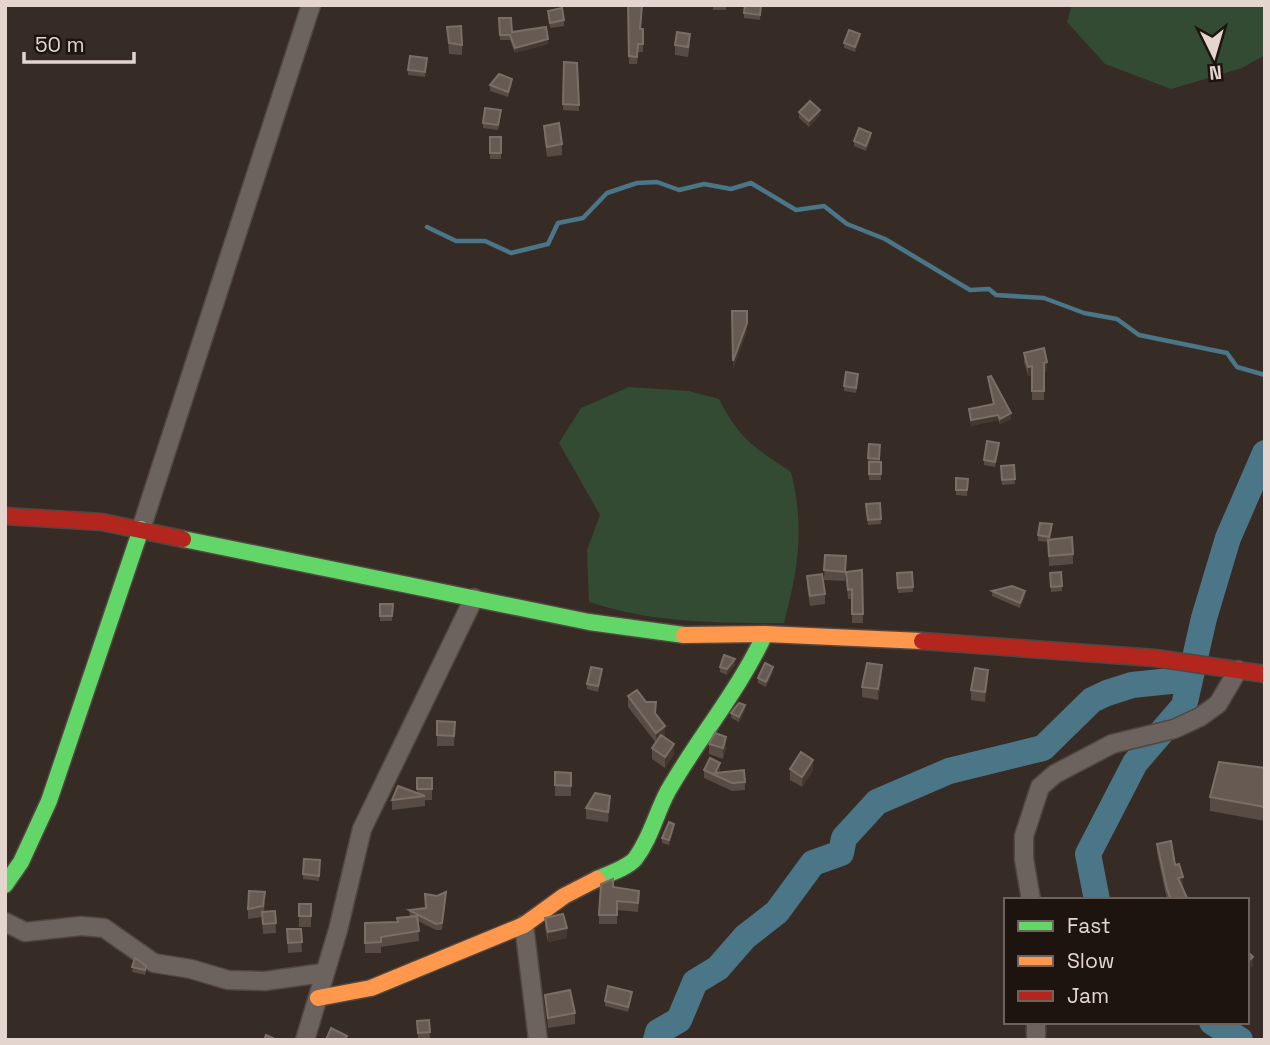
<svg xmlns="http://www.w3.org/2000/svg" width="1270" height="1045" font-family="'Space Grotesk',sans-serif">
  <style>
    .green { fill: #324b32 }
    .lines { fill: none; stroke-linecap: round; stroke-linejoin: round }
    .stream { stroke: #4a7688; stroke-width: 4.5 }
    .river { stroke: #4a7688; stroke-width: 26 }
    .street-casing { stroke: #514641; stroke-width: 21 }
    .fast-casing { stroke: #514641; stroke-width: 19 }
    .slow-casing { stroke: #514641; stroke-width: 19 }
    .jam-casing { stroke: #514641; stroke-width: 19 }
    .street { stroke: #6d635e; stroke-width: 18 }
    .fast { stroke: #63d668; stroke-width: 16 }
    .slow { stroke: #ff974d; stroke-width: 16 }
    .jam { stroke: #b3261e; stroke-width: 16 }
    .wall { fill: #574b43 }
    .shaded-wall { fill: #443830 }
    .building { fill: #665a52; stroke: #7a6e65; stroke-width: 2 }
  </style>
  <rect width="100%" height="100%" fill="#372b25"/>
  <path class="green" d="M 1072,5 L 1265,5 L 1265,55 L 1242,68 L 1171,89 L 1105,64 L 1067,22 Z
    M 629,387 L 689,391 L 719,399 C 739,439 755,448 791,472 C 805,528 798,569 784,623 C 718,623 652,623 589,602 L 587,550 L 600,515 L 559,443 L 581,408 Z"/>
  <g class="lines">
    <path class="stream" d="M 427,227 L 456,241 L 485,241 L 511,253 L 548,244 L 558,223 L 583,218 L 607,193 L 637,183 L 657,182 L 679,190 L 704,184 L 731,189 L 751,183 L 796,210 L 824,206 L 847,224 L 885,239 L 970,290 L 989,289 L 996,295 L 1044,298 L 1084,313 L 1117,319 L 1139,335 L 1227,353 L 1237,367 L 1265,375"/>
    <path class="river" d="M 1097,900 L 1088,854 L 1135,763 L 1184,706 L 1204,618 L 1228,538 L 1265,453
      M 1212,1022 L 1240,1040
      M 656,1040 L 658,1032 L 679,1020 L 695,982 L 718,968 L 745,937 L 777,912 L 813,863 L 841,853 L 844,838 L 877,802 L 949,771 L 1043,748 L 1092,700 L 1107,693 L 1132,685 L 1190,679"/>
    <defs>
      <path id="street" d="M 141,529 L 311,5
        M 1031,900 L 1024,859 L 1024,836 L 1040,787 L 1055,774 L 1112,744 L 1174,729 L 1200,717 L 1218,704 L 1238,670
        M 5,922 L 25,932 L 81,926 L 104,928 L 154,963 L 191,969 L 228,980 L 265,981 L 323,973
        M 524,925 L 538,1040
        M 1036,1022 L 1036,1040
        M 305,1040 L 338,930 L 362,829 L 474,598"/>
      <path id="fast" d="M 183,539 L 589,622 L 684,635
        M 597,879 C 608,874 627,868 635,859 C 651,838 656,813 668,791 C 699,737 739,690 765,634
        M 5,885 L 21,862 L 49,801 L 141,529"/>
      <path id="slow" d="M 684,635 L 765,634 L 922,641
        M 318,998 L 371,988 L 524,925 L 564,896 L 597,879"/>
      <path id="jam" d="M 5,516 L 102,522 L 183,539
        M 922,641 L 1155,658 L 1265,674"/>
    </defs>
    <use href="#street" class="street-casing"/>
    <use href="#fast" class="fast-casing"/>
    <use href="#slow" class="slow-casing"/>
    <use href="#jam" class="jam-casing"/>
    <use href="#street" class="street"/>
    <use href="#fast" class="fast"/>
    <use href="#slow" class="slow"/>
    <use href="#jam" class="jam"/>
  </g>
  <path class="wall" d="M 628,5 L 642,12 L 641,29 L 643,29 L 643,52 L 638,52 L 637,64 L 629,64 Z
    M 713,5 L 726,5 L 726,10 L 713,10 Z
    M 761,5 L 760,20 L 744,18 L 744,13 Z
    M 548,11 L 564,20 L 564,26 L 550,28 Z
    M 499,18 L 512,32 L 548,44 L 515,53 L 510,40 L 500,40 Z
    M 447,27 L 462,45 L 462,55 L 449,54 Z
    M 860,39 L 855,52 L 844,48 L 844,43 Z
    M 690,44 L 688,57 L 675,55 L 675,45 Z
    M 564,62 L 577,63 L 579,111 L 563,110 Z
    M 427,64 L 425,77 L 408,75 L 408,70 Z
    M 512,84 L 508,97 L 490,91 L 490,85 Z
    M 799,112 L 820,115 L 809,127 L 799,118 Z
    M 501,115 L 498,130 L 483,128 L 483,123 Z
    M 544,126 L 562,144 L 562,155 L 547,157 L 544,136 Z
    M 490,137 L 501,137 L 501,159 L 490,159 Z
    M 871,138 L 866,151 L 854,146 L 854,141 Z
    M 1024,353 L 1047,371 L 1044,372 L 1044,400 L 1032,400 L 1032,375 L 1028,376 L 1024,362 Z
    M 988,377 L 1011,419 L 1000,424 L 998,420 L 971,426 L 969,409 L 993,404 Z
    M 858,379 L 856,393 L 844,391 L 844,386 Z
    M 880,445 L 880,462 L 881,462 L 881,480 L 869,480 L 868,458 Z
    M 999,449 L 995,467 L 984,465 L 984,460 Z
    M 1014,465 L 1015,484 L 1002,485 L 1001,466 Z
    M 956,478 L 968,479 L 967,496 L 956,495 Z
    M 880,503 L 881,524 L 868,525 L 866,504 Z
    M 1052,530 L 1050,539 L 1073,554 L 1073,564 L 1049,566 L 1048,542 L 1038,541 L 1038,535 Z
    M 825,555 L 846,565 L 845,581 L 824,580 Z
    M 862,570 L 863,623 L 852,623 L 852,599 L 848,599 L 846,572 Z
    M 897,573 L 913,587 L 913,592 L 898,593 Z
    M 1050,573 L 1062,586 L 1062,591 L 1051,592 Z
    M 807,576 L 825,594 L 825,604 L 810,606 L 807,587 Z
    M 992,591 L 1025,596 L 1020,608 L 992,596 Z
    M 380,604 L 393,604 L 392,621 L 380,621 Z
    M 735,665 L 727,675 L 720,672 L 720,667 Z
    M 773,672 L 766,687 L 758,683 L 758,678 Z
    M 602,674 L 598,692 L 587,689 L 587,684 Z
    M 882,675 L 878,700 L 862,697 L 862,687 Z
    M 988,680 L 985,702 L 971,700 L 971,690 Z
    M 628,696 L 655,714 L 665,737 L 664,737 L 674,754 L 665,768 L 652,759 L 652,748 L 656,743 L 628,707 Z
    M 745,710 L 739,722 L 731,718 L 731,713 Z
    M 437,721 L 455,722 L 454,746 L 437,746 Z
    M 709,744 L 726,748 L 723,759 L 709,754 Z
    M 1265,768 L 1265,821 L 1210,811 L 1210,797 Z
    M 790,769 L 813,770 L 802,787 L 790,780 Z
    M 704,770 L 720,771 L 719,773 L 745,782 L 745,790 L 732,791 L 704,778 Z
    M 555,772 L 571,773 L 571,796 L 555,796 Z
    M 417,778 L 432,778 L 432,800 L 425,800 L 425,806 L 392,810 L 392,800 L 417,793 Z
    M 610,806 L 608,822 L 586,819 L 586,808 Z
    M 674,829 L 669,845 L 662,843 L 662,838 Z
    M 1157,844 L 1175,865 L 1183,886 L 1181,886 L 1188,900 L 1167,900 L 1157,853 Z
    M 304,859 L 320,866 L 319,881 L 303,879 Z
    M 613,887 L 639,900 L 638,912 L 617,910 L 617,924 L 599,924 L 599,915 Z
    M 446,898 L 442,930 L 436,930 L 418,921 L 419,941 L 381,947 L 381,953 L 365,953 L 365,923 L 397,922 L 410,917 L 409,910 L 425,908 Z
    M 265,902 L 264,912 L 275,911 L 276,933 L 263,934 L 262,917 L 248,919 L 248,909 Z
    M 299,904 L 311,904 L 311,927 L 299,927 Z
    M 545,918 L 567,938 L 548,942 L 545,928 Z
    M 287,929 L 301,929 L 302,952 L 288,953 Z
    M 135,958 L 146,971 L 145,975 L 132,972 Z
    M 545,995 L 575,1013 L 575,1024 L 548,1028 Z
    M 632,997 L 628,1012 L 605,1006 L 605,1001 Z
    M 429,1020 L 430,1038 L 418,1038 L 417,1021 Z"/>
  <path class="shaded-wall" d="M 860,34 L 860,39 L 855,52 L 855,47 Z
    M 548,39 L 548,44 L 515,53 L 515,48 Z
    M 820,110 L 820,115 L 809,127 L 809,121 Z
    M 871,133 L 871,138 L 866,151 L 866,146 Z
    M 747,323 L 747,332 L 733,370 L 733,361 Z
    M 1047,362 L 1047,371 L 1044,372 L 1044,363 Z
    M 1032,366 L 1032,375 L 1028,376 L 1028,367 Z
    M 1011,413 L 1011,419 L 1000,424 L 1000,419 Z
    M 998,415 L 998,420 L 971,426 L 971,420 Z
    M 1025,591 L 1025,596 L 1020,608 L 1020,603 Z
    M 735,659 L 735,665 L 727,675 L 727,669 Z
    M 882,665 L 882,675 L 878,700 L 878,689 Z
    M 773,667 L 773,672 L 766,687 L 766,682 Z
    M 988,670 L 988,680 L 985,702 L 985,692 Z
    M 745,705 L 745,710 L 739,722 L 739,717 Z
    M 665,726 L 665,737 L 656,744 L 656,733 Z
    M 726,737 L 726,748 L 723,759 L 723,748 Z
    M 674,744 L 674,754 L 665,768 L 665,757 Z
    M 813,760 L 813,770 L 802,787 L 802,777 Z
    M 720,763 L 720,771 L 718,776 L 715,775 Z
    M 610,796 L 610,806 L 608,822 L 608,812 Z
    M 674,824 L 674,829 L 669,845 L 669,840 Z
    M 1183,877 L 1183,886 L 1178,887 L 1178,878 Z
    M 567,928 L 567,938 L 548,942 L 548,932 Z
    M 1253,957 L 1253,966 L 1247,971 L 1247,962 Z"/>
  <path class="building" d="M 628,5 L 642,5 L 640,29 L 643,29 L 643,44 L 638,44 L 637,57 L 629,56 Z
    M 745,5 L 761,5 L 760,15 L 744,13 Z
    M 562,8 L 564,20 L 550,23 L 548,11 Z
    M 499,18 L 511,18 L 512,32 L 546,27 L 548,39 L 515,48 L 510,35 L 500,35 Z
    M 461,26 L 462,45 L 449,43 L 447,27 Z
    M 849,30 L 860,34 L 855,47 L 844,43 Z
    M 677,32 L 690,34 L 688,47 L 675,45 Z
    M 410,56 L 427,58 L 425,72 L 408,70 Z
    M 564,62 L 577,63 L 579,105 L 563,104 Z
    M 499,74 L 512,79 L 508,92 L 490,85 Z
    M 810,101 L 820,110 L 809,121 L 799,112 Z
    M 485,108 L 501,110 L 498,125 L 483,123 Z
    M 559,123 L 562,144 L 547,147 L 544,126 Z
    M 859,128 L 871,133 L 866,146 L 854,141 Z
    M 490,137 L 501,137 L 501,153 L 490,153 Z
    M 732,311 L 747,311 L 747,323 L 733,361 Z
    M 1044,348 L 1047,362 L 1044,363 L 1044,391 L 1032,391 L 1032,366 L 1028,367 L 1024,353 Z
    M 846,372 L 858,374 L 856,388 L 844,386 Z
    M 991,376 L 1011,413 L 1000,419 L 998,415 L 971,420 L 969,409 L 994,404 L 988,377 Z
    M 987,441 L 999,443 L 995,462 L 984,460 Z
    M 869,444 L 880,445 L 879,459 L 868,458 Z
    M 869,462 L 881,462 L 881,474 L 869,474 Z
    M 1014,465 L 1015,479 L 1002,480 L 1001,466 Z
    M 956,478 L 968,479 L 967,490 L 956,490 Z
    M 880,503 L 881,519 L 868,520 L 866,504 Z
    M 1040,523 L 1052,524 L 1049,537 L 1038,535 Z
    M 1072,537 L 1073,554 L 1049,556 L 1048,540 Z
    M 825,555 L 846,556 L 845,572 L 824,570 Z
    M 862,570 L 863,614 L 852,614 L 852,589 L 848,590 L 846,572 Z
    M 912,572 L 913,587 L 898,588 L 897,573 Z
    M 1061,572 L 1062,586 L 1051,587 L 1050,573 Z
    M 822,574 L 825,594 L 810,596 L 807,576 Z
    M 1012,586 L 1025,591 L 1020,603 L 992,591 Z
    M 380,604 L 393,604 L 392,616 L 380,616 Z
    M 724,655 L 735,659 L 727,669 L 720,667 Z
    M 765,663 L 773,667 L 766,682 L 758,678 Z
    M 867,663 L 882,665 L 878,689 L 862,687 Z
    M 591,667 L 602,669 L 598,686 L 587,684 Z
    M 975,668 L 988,670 L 985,692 L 971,690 Z
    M 637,690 L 646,702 L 656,702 L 655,713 L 665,726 L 656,733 L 628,696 Z
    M 739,703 L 745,705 L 739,717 L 731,713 Z
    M 437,721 L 455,722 L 454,736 L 437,735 Z
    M 715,733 L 726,737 L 723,748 L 709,744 Z
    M 661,735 L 674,744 L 665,757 L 652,748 Z
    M 801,752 L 813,760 L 802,777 L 790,769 Z
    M 710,758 L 720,763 L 715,773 L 744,770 L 745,782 L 732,783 L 704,770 Z
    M 1219,762 L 1265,768 L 1265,807 L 1210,797 Z
    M 555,772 L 571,773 L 571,786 L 555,785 Z
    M 417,778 L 432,778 L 432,789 L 417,789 Z
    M 398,786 L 425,796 L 392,800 Z
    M 595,793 L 610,796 L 608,812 L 586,808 Z
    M 669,822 L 674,824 L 669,840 L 662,838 Z
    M 1171,841 L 1175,865 L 1179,864 L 1183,877 L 1178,878 L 1188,900 L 1171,900 L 1167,889 L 1157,844 Z
    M 304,859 L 320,860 L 319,876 L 303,874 Z
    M 613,879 L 613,887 L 639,891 L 638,903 L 617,901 L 617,915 L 599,915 L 601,884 Z
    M 249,891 L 265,892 L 263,906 L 248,909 Z
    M 446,892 L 442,923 L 436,924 L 409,910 L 426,908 L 425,894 L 437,896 Z
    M 299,904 L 311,904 L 311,916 L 299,916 Z
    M 275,911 L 276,923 L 263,924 L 262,912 Z
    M 563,914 L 567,928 L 548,932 L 545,918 Z
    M 417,916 L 419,931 L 381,937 L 381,942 L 365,943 L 365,923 L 398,922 L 397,918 Z
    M 287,929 L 301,929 L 302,942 L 288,943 Z
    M 1247,951 L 1253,957 L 1247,962 Z
    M 135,958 L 146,966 L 145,970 L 132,967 Z
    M 608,986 L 632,992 L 628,1007 L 605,1001 Z
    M 570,990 L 575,1013 L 548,1018 L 545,995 Z
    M 429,1020 L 430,1032 L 418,1033 L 417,1021 Z
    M 331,1028 L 347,1036 L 345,1040 L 326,1040 Z
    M 266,1035 L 277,1040 L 264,1040 Z"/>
  <rect width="1270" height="1045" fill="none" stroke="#e4d6cf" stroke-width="14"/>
  <rect x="1004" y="898" width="245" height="126" fill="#1e140f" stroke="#6d625c" stroke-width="2"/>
  <rect x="1018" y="921" width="35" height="10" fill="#63d668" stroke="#6d625c" stroke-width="2"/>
  <text x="1067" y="933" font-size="21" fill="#e4d6cf">Fast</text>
  <rect x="1018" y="956" width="35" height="10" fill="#ff974d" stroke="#6d625c" stroke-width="2"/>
  <text x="1067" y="968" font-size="21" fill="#e4d6cf">Slow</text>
  <rect x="1018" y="991" width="35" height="10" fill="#b3261e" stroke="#6d625c" stroke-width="2"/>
  <text x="1067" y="1003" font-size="21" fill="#e4d6cf">Jam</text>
  <g transform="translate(1214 56) rotate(175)" stroke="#1e140f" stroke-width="5" paint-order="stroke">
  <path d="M0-5L12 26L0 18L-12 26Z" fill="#e4d6cf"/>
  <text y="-10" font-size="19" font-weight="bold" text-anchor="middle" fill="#e4d6cf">N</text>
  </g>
  <path d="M24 52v10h110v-10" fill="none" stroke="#e4d6cf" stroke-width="3.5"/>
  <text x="35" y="52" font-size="21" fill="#e4d6cf" stroke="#1e140f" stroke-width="5" paint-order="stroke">50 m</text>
</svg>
